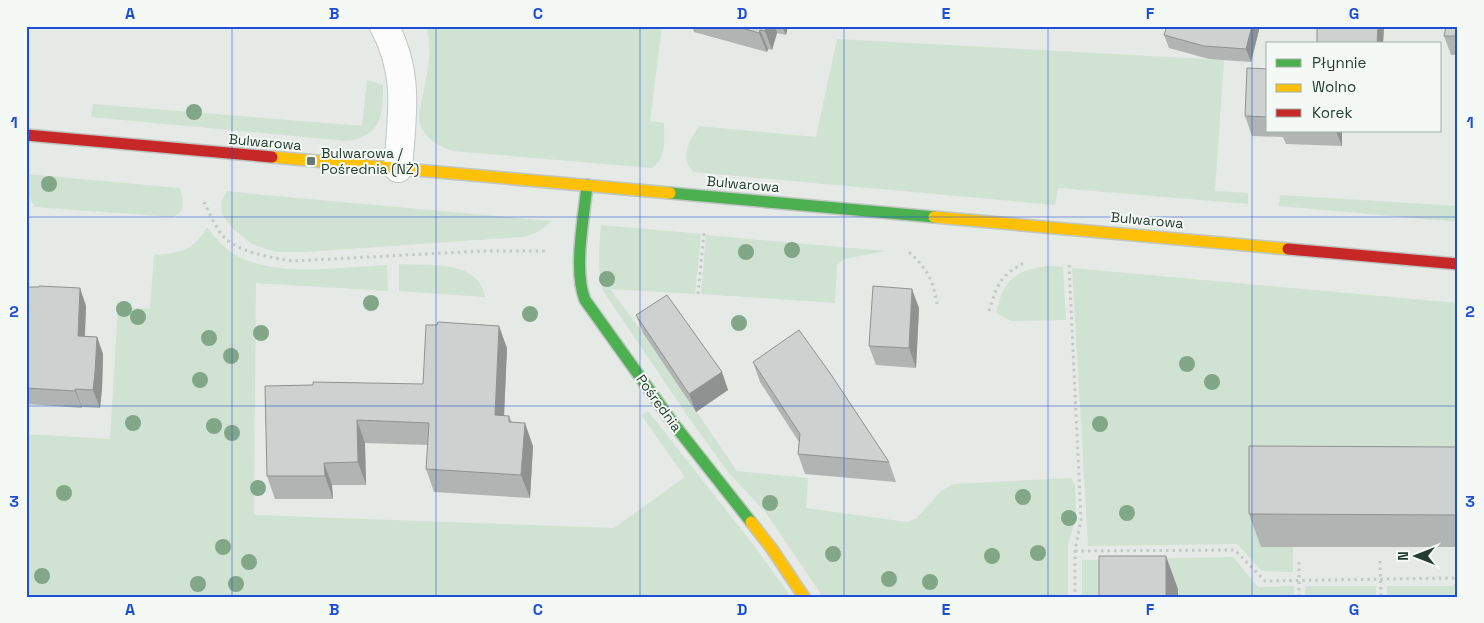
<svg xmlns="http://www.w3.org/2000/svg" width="1484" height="623" font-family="'Space Grotesk',sans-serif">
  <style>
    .green { fill: #d0e2d1 }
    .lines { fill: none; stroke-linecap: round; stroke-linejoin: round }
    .street-casing { stroke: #c2c7c4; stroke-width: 30 }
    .fast-casing { stroke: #c0c6c2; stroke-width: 14 }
    .slow-casing { stroke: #c0c6c2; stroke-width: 14 }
    .jam-casing { stroke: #c0c6c2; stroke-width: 14 }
    .path { stroke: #c2cac5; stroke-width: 3; stroke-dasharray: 2.5 4; stroke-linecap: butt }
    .street { stroke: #fbfcfb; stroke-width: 28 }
    .fast { stroke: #4caf50; stroke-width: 11 }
    .slow { stroke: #ffc107; stroke-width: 11 }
    .jam { stroke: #c62828; stroke-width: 11 }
    .tree { fill: #82a788 }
    .wall { fill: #b0b4b2 }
    .shaded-wall { fill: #909291 }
    .building { fill: #cdd1cf; stroke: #909291 }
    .grid { fill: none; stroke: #1d4ed8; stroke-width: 1; stroke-opacity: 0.55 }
    .poi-dot { fill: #687a70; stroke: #f4f9f5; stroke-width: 2 }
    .labels { text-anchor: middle; stroke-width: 4; stroke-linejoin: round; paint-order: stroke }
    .street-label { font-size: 14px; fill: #243d30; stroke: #f4f9f5 }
    .poi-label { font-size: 14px; fill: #243d30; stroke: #f4f9f5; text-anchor: start }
    .neatline { fill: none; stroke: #1d4ed8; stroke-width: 2 }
    .grid-label { font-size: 16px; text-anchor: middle; font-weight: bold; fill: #1d4ed8 }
  </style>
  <rect width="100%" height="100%" fill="#e5eae7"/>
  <path class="green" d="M 426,26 L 662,26 L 650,121 L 664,123 C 664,139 667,158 652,168 L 453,151 C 436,146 418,134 419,114 C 420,104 424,94 425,84 C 429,65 432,45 426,26 Z
    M 837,39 L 1224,60 L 1215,191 L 1248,193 L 1248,204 L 1058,188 L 1055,205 L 694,172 C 678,157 690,141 699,126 L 816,137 Z
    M 367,80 L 383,85 C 383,116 382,135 347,141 L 91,117 L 93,104 L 362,126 Z
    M 26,174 L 180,188 C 183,200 187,211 173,217 L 35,207 L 26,193 Z
    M 227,191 L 264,195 L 551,221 C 542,231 534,234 522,237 L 305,252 L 276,252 L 252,244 L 233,229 L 222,214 L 221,202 Z
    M 1280,195 L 1458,206 L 1458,222 L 1279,206 Z
    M 601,225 L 701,234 L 695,294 L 610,289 L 643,333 L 737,471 L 808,478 L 806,508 L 907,522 L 917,518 L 941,491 L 953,484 L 1071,478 L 1075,485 L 1076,519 L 1068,544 L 1068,597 L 823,597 L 766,513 L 728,472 L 689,418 L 603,291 C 597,268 599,248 601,225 Z
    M 207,227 C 216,239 226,251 241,258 C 283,277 342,267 387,265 L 388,291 L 256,283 L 254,515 L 614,528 L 685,477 L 641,415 L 648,411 L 752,543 L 791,597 L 26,597 L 26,434 L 110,439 L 118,307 L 150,309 L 154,255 C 181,253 193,251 207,227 Z
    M 706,235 L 885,251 L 844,259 L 837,265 L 835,303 L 701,294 Z
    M 399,264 C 428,266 479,259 485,297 L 399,291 Z
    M 1048,266 L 1063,267 L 1066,320 L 1011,321 L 996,313 C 1003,280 1015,270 1048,266 Z
    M 1072,268 L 1458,303 L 1458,479 L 1261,547 L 1293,547 L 1293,572 L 1262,571 L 1237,544 L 1088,546 Z
    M 1233,557 L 1258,587 L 1294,586 L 1294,597 L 1178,597 L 1178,589 L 1111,597 L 1082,597 L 1082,560 Z
    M 1458,582 L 1458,597 L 1387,597 L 1387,586 L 1451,586 Z
    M 1305,586 L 1376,586 L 1376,597 L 1305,597 Z"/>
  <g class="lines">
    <defs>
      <path id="street" d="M 384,26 C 410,74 402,116 398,168"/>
      <path id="fast" d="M 587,185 C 584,217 573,271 585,300 L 673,423 L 751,522
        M 670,193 L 934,217"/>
      <path id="slow" d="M 272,157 L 670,193
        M 934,217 L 1288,249
        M 751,522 L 772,549 L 804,597"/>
      <path id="jam" d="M 26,135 L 272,157
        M 1288,249 L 1458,264"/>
    </defs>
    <use href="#street" class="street-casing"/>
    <use href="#fast" class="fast-casing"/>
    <use href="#slow" class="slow-casing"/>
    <use href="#jam" class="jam-casing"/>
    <path class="path" d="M 204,202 C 210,214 216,230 226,239 C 242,253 273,258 293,261 L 483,251 L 546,251
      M 909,252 C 927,269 933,279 937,304
      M 1069,265 L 1081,519 L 1075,551 L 1075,597
      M 698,294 L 704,233
      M 989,311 C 997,285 1000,275 1026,262
      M 1075,551 L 1235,550 L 1265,581 L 1454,578 L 1458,576
      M 1380,561 L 1381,597
      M 1299,562 L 1299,597"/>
    <use href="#street" class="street"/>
    <use href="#fast" class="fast"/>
    <use href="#slow" class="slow"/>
    <use href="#jam" class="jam"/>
  </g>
  <g class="tree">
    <circle cx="194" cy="112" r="8"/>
    <circle cx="49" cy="184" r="8"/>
    <circle cx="792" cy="250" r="8"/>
    <circle cx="746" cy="252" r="8"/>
    <circle cx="607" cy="279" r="8"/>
    <circle cx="371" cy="303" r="8"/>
    <circle cx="124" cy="309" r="8"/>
    <circle cx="530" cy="314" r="8"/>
    <circle cx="138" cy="317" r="8"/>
    <circle cx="739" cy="323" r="8"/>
    <circle cx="261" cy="333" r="8"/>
    <circle cx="209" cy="338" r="8"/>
    <circle cx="231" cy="356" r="8"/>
    <circle cx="1187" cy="364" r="8"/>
    <circle cx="200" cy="380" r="8"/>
    <circle cx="1212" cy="382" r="8"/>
    <circle cx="133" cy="423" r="8"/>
    <circle cx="1100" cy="424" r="8"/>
    <circle cx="214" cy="426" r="8"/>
    <circle cx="232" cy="433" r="8"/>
    <circle cx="258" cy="488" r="8"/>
    <circle cx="64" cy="493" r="8"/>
    <circle cx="1023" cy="497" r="8"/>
    <circle cx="770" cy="503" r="8"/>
    <circle cx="1127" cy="513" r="8"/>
    <circle cx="1069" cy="518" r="8"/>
    <circle cx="223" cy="547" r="8"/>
    <circle cx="1038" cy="553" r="8"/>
    <circle cx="833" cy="554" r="8"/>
    <circle cx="992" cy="556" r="8"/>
    <circle cx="249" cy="562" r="8"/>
    <circle cx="42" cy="576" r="8"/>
    <circle cx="889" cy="579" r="8"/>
    <circle cx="930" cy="582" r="8"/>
    <circle cx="198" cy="584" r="8"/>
    <circle cx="236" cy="584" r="8"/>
  </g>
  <path class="wall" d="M 692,26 L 788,26 L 786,35 L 777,33 L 772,50 L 768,49 L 767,52 L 694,32 Z
    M 1260,26 L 1251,62 L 1209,59 L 1169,48 L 1164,35 Z
    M 1308,26 L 1384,26 L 1383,44 L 1317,44 L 1317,28 Z
    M 1458,26 L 1458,55 L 1451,55 L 1444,36 Z
    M 1268,69 L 1268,131 L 1342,131 L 1342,146 L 1286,144 L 1283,137 L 1252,136 L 1245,116 Z
    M 26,287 L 80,288 L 86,306 L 85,336 L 97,337 L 103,354 L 102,389 L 100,408 L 82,407 L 82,408 L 26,404 Z
    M 919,308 L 916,368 L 876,365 L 869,346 Z
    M 636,315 L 722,372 L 728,390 L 696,412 L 643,333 Z
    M 507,348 L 504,416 L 509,416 L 512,422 L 533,446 L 530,498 L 434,492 L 426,469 L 428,445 L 365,443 L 366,485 L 332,485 L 333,499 L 275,499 L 267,476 L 265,386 L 423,384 Z
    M 753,362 L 889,462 L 896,482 L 805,474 L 798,454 L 799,442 L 760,382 Z
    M 1458,447 L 1458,547 L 1261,547 L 1249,514 Z"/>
  <path class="shaded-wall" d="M 767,26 L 775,26 L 777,33 L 772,50 L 765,31 Z
    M 782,26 L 788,26 L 786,35 Z
    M 1252,26 L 1260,26 L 1251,62 L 1246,49 Z
    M 1378,26 L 1384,26 L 1383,44 L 1377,44 Z
    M 760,30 L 768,49 L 767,52 L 759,33 Z
    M 1336,131 L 1342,131 L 1342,146 Z
    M 80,288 L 86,306 L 84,353 L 78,336 Z
    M 912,289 L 919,308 L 916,368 L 909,348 Z
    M 499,326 L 507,348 L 503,438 L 495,415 Z
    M 97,337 L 103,354 L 102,389 L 100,408 L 93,390 Z
    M 722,372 L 728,390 L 696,412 L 689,394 Z
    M 75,389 L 82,407 L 82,408 L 75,391 Z
    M 357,420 L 365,443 L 366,485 L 358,462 Z
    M 525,423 L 533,446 L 530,498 L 521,475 Z
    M 324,463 L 332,485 L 333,499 L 325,476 Z
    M 1166,556 L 1178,589 L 1178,597 L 1166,597 Z"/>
  <path class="building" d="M 736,26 L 767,26 L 765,31 L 760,30 L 759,33 Z
    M 1167,26 L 1252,26 L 1246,49 L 1204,46 L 1164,35 Z
    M 1317,26 L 1378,26 L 1377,44 L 1317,44 Z
    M 1446,26 L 1458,26 L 1458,36 L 1444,36 Z
    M 1247,68 L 1268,69 L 1268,117 L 1245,116 Z
    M 39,286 L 80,288 L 78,336 L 97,337 L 95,372 L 93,390 L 75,389 L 75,391 L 26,388 L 26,287 L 39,287 Z
    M 873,286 L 912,289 L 909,348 L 869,346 Z
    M 667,295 L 722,372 L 689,394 L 636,315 Z
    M 438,322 L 499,326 L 495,415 L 509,416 L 509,422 L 525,423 L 521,475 L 426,469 L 429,423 L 357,420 L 358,462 L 324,463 L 325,476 L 267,476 L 265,386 L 313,385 L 313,382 L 423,384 L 426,325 L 437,325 Z
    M 799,330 L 830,373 L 889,462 L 798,454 L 800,434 L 753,362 Z
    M 1249,446 L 1458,447 L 1458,515 L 1249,514 Z
    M 1099,556 L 1166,556 L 1166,597 L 1099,597 Z"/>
  <path class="grid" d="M 232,26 L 232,597M 436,26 L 436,597M 640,26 L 640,597M 844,26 L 844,597M 1048,26 L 1048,597M 1252,26 L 1252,597M 26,217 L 1458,217M 26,406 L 1458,406"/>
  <rect class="poi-dot" x="306" y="156" width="10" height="10" rx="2.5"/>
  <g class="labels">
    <g class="street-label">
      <text transform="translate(265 142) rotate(5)" y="5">Bulwarowa</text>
      <text transform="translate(743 184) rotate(5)" y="5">Bulwarowa</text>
      <text transform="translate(1147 220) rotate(5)" y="5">Bulwarowa</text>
      <text transform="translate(659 403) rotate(54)" y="5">Pośrednia</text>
    </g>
    <g class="poi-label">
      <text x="321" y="158">Bulwarowa /<tspan x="321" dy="16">Pośrednia (NŻ)</tspan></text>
    </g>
  </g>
  <rect width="1484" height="623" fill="none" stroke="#f4f9f5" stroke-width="55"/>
  <rect x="1266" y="42" width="175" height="90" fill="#f4f9f5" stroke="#a1aea6"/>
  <rect x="1276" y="59" width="25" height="8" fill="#4caf50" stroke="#a1aea6"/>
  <text x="1312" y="68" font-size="15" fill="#243d30">Płynnie</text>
  <rect x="1276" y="84" width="25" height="8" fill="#ffc107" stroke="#a1aea6"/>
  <text x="1312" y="92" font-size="15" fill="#243d30">Wolno</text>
  <rect x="1276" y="109" width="25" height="8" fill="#c62828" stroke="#a1aea6"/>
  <text x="1312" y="118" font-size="15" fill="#243d30">Korek</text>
  <g transform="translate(1416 556) rotate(270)" stroke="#f4f9f5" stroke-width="4" paint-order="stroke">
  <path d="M0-4L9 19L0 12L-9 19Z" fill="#243d30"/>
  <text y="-8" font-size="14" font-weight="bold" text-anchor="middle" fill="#243d30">N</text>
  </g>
  <rect x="28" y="28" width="1428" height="568" class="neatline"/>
  <g class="grid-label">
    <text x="130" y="19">A</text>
    <text x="334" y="19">B</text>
    <text x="538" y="19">C</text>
    <text x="742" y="19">D</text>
    <text x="946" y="19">E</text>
    <text x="1150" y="19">F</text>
    <text x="1354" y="19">G</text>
    <text x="14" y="128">1</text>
    <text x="1470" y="128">1</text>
    <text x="14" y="317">2</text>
    <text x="1470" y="317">2</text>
    <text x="14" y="507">3</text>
    <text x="1470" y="507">3</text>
    <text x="130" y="615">A</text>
    <text x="334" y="615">B</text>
    <text x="538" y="615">C</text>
    <text x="742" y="615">D</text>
    <text x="946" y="615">E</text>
    <text x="1150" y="615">F</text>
    <text x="1354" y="615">G</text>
  </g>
</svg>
